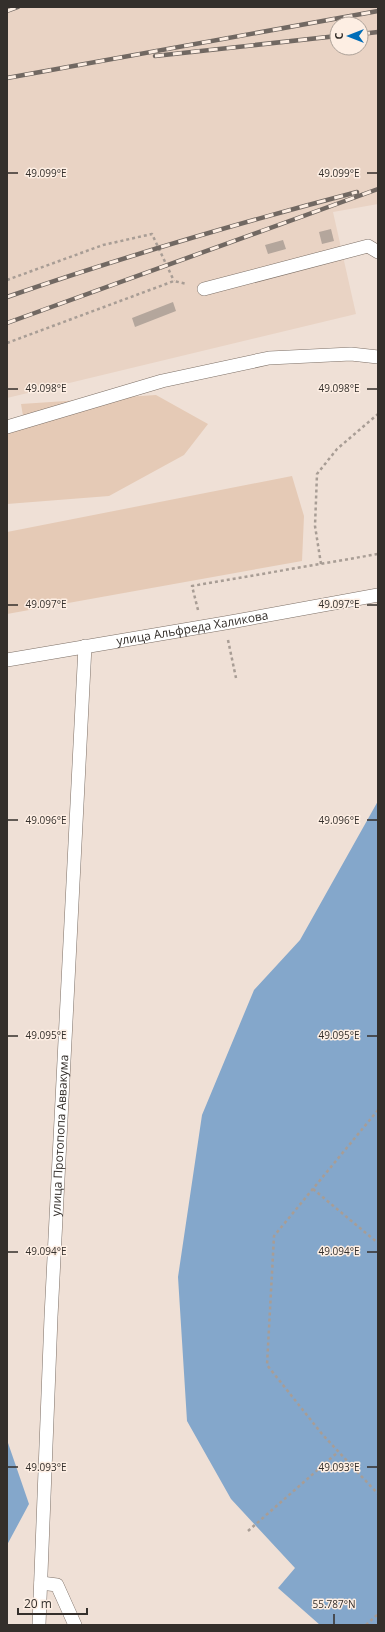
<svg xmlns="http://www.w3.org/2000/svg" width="385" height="1632" font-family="'Open Sans',sans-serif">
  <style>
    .built { fill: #e9d3c4; fill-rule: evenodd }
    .green { fill: #e5cab6 }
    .water { fill: #84a7cb }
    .building { fill: #b4a69c }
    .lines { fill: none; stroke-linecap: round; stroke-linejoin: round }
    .lane-casing { stroke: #7d7067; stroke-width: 14 }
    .path { stroke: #a89d95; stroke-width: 2.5; stroke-dasharray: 3 3; stroke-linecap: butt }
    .lane { stroke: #fff; stroke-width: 13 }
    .rail-casing { stroke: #716862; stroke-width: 4.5 }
    .rail { stroke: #fdeee3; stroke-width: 3; stroke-dasharray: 9; stroke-linecap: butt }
    .ticks { fill: none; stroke: #342f2b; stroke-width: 1.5 }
    .labels { text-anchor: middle; stroke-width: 3; stroke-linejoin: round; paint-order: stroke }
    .street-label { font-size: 12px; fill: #342f2b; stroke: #fdeee3 }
    .ticks-label { font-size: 10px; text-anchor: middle; fill: #342f2b; stroke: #fdeee3; stroke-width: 3; stroke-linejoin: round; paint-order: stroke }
  </style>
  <rect width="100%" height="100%" fill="#efe0d6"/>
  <path class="built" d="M 7,7 L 378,7 L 378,204 L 333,212 L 356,314 L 7,398 ZM 337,24 L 361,24 L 361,48 L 337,48 Z"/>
  <path class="green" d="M 156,395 L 208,424 L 184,455 L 109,496 L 7,504 L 7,420 L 23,416 L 21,404 Z
    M 292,476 L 304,516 L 302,561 L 7,614 L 7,532 Z"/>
  <path class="water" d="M 378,801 L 378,1625 L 320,1625 L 278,1588 L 295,1568 L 231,1499 L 187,1421 L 178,1277 L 202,1115 L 254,990 L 300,940 Z
    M 7,1440 L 29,1504 L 7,1545 Z"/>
  <path class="building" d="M 331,229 L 334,241 L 322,244 L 319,232 Z
    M 283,240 L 286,249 L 268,254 L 265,245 Z
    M 173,302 L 176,311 L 135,327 L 132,318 Z"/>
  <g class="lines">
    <defs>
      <g id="lane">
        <path d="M 204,289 L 368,246 L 378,252"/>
        <path d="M 7,427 L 162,381 L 269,358 L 351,354 L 378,357"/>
        <path id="s1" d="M 7,660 L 225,623 L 378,595"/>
        <path d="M 41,1583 L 57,1585 L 75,1625"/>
        <path id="s2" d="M 39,1625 L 51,1317 L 85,646"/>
      </g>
    </defs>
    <use href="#lane" class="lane-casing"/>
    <path class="path" d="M 7,280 L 103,245 L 152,234 L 174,281
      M 7,343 L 174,281 L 187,284
      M 321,564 L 315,526 L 317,474 L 337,449 L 378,414
      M 198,610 L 192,586 L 378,554
      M 228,640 L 236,678
      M 378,1110 L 274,1236 L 267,1365 L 322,1434 L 378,1494
      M 313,1189 L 378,1243
      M 248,1531 L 338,1452
      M 366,1625 L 378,1614"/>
    <use href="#lane" class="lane"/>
    <defs>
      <path id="rail" d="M 7,11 L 18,7
        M 361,34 L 378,32
        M 155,56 L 337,36
        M 7,78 L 378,11
        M 7,297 C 122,257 239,223 357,192
        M 7,323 L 378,189"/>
    </defs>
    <use href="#rail" class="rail-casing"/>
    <use href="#rail" class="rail"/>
  </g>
  <path class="ticks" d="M 8,173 L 18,173M 367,173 L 377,173M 8,389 L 18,389M 367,389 L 377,389M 8,605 L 18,605M 367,605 L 377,605M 8,820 L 18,820M 367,820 L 377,820M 8,1036 L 18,1036M 367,1036 L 377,1036M 8,1252 L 18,1252M 367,1252 L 377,1252M 8,1467 L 18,1467M 367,1467 L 377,1467M 334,1614 L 334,1624"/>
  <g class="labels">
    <g class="street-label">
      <text dy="4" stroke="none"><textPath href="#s1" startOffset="188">улица Альфреда Халикова</textPath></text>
      <text dy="4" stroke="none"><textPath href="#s2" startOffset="490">улица Протопопа Аввакума</textPath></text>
    </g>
  </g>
  <g class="ticks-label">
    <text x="339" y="177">49.099°E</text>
    <text x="46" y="177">49.099°E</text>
    <text x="339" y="392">49.098°E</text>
    <text x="46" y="392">49.098°E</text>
    <text x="46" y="608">49.097°E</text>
    <text x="339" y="608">49.097°E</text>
    <text x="339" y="824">49.096°E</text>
    <text x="46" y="824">49.096°E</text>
    <text x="46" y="1039">49.095°E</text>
    <text x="339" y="1039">49.095°E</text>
    <text x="46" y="1255">49.094°E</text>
    <text x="339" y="1255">49.094°E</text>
    <text x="339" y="1471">49.093°E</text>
    <text x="46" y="1471">49.093°E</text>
    <text x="334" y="1608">55.787°N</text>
  </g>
  <rect width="385" height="1632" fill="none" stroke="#342f2b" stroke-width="16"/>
  <g transform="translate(349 36) rotate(270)"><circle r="19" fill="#fdeee3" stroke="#ada299"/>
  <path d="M0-3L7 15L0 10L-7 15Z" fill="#006db8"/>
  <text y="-6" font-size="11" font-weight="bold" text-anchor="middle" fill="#342f2b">С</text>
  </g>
  <path d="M18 1608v6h69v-6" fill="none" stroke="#342f2b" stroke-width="2"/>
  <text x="24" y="1608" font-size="12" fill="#342f2b" stroke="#fdeee3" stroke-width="3" paint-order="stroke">20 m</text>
</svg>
